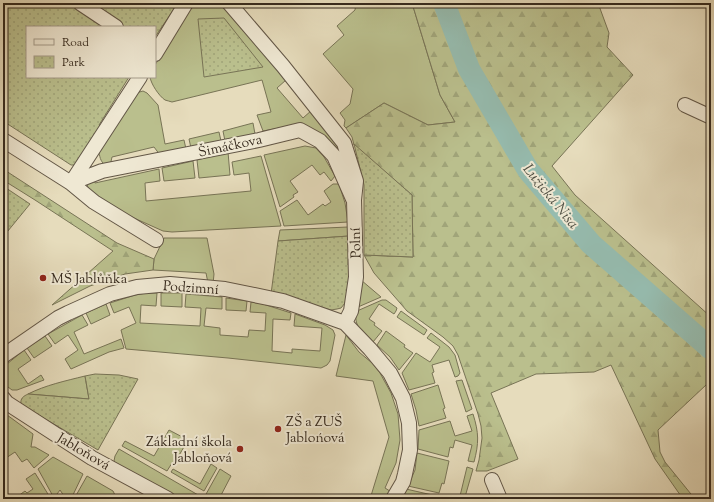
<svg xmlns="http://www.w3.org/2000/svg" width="714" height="502" font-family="'Sorts Mill Goudy',serif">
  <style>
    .grass { fill: #babf8d; stroke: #787456 }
    .forest { fill: url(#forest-firs); stroke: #787456 }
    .park { fill: url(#park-dots); stroke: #787456 }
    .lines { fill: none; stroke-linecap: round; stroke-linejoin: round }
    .river { stroke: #96bcaf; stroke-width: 22 }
    .minor-casing { stroke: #625646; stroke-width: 16 }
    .minor { stroke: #efe8d3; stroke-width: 14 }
    .poi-dot { fill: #8f2418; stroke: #efe8d3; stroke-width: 1.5 }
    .labels { text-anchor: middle; stroke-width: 4; stroke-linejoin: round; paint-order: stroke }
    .street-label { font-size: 14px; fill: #362a1e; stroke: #efe8d3 }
    .poi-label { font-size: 14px; fill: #362a1e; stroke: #efe8d3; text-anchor: start }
    .water-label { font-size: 15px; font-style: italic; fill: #4e4e42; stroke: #efe8d3 }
  </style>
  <defs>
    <pattern id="forest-firs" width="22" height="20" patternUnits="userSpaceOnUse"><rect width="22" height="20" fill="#babf8d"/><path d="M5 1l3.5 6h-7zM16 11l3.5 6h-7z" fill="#a0a479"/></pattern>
    <pattern id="park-dots" width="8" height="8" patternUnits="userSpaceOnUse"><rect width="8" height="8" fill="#babf8d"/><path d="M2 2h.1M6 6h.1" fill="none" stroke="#a0a479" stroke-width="1.8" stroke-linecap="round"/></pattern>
  </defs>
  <rect width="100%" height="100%" fill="#e6dcbc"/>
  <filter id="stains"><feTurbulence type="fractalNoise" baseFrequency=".005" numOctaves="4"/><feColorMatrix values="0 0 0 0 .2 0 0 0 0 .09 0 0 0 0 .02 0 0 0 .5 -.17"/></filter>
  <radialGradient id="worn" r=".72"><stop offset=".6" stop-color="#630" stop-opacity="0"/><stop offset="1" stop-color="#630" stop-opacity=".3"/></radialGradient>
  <path class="grass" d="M 194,3 L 216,3 L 224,7 L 286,80 L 277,88 L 303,118 L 312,110 L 342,150 L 343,165 L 290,126 L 263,131 L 257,115 L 271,112 L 262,80 L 172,102 C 170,101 167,101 165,100 C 159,96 151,84 150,77 L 155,77 L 155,65 Z
    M 356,3 L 412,3 L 440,95 L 455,122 L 428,125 L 384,103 L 346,128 L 344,126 L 345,120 L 340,113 L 350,104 L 353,89 L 323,54 L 344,35 L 337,26 L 355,10 Z
    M 143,91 L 147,93 L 158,105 L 165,144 L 184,140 L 186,149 L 160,155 L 154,147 L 112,157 L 110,166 L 107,167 C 101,162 100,159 99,152 L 136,93 Z
    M 253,123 L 255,134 L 225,141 L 223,131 Z
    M 219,132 L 221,141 L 191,148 L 189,139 Z
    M 305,146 L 316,148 L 324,157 L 335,176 L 331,181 L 324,172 L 320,175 L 312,165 L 290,181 L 298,192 L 293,195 L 294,197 L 280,207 L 264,155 Z
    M 228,152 L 230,175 L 199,178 L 197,160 Z
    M 261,156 L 281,226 L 172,232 L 163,231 L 125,214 L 89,191 L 87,184 L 88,181 L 94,180 L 95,183 L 159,169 L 160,181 L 145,183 L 146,201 L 251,191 L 249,173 L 234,175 L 232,162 Z
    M 193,161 L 195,178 L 164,181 L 162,168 Z
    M 333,184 L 339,184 L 345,203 L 348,222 L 284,226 L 280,211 L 297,200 L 308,215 L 323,204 L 325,206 L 331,202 L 324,191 Z
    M 348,227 L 349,236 L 278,241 L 280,230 Z
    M 164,238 L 207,238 L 214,274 L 213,284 L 208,283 L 206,273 L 153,270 L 154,259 Z
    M 361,280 L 381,297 L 358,307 Z
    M 146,293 L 157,293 L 156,306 L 141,305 L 140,323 L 200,326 L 201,308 L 185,307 L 186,294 L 222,297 L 222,309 L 206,308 L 204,326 L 220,328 L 220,335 L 248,337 L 249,330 L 265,331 L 266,313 L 250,312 L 251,302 L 263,304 L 291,313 L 290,320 L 273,319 L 272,351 L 292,353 L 292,349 L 320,351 L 322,328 L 294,326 L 295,314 L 325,325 L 333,330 L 335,335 L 330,361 L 327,365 L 321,368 L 228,358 L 126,349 L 121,330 L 136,323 L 129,307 L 114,313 L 110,303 L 135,295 Z
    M 161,293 L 182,293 L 182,307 L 161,306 Z
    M 226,298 L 247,301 L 246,311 L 226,310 Z
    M 382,300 L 386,300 L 397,308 L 396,311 L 394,314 L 379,304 L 369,319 L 375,323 L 374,325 L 382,331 L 373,342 C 364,335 352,325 357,311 Z
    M 106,304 L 110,315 L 91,324 L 86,313 Z
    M 401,311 L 427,330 L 424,335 L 397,317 Z
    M 82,315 L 88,325 L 74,332 L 84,354 L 121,339 L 124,348 L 109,352 L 71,369 L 65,359 L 78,350 L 68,335 L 55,344 L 48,334 Z
    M 386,331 L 405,345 L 404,347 L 413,353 L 399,370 L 390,357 L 377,345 Z
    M 431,333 L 449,347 L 455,355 L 460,373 L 458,376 L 455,377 L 449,360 L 432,365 L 434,372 L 432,373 L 435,383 L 409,390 L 402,373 L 416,353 L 430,362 L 440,347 L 427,338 Z
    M 346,335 L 359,352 L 372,363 L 380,373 L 391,393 L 398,414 L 400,440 L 396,463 L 385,488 L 393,493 L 387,499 L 370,499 L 389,437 L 373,381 L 336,376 Z
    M 45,336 L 52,346 L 34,358 L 27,348 Z
    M 24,350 L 31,360 L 18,369 L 28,384 L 41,375 L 44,380 L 17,390 L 12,390 L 4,384 L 3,381 L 3,369 L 7,364 Z
    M 85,376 L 89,399 L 28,394 C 46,385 65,381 85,376 Z
    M 462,380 L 472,409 L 466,412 L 456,381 Z
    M 438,385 L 445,408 L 443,409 L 446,418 L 419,426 L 416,410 L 411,394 Z
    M 3,412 L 33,434 L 31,447 L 35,447 L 49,455 L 34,468 L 27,459 L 22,462 L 15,452 L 3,460 Z
    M 473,414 C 479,433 479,443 474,462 L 468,461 L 472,445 L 455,440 L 453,448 L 450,447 L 448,457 L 418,449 L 419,430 L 450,421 L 455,436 L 472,431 L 467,416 Z
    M 169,430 L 188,440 L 174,464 L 172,463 L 167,471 L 122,446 L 125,441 L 154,456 Z
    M 119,449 L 205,499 L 178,499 L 116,465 L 114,461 L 115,456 Z
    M 417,453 L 449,461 L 444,484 L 442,483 L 439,493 L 408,486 L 415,470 Z
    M 53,457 L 83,474 L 71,499 L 66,499 L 60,490 L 54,498 L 38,469 Z
    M 211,464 L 217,468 L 204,491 L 171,472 L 173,469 L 200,484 Z
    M 467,467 L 473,469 L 465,497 L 460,496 Z
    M 220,469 L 231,476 L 219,499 L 211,499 L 205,496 Z
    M 35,473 L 51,499 L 14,499 L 25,491 L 27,493 L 33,489 L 26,479 Z
    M 87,476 L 113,491 L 117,499 L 74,499 Z
    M 406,489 L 441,497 L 440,499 L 400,499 Z"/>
  <path class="forest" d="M 412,3 L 598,3 L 609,33 L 607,47 L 633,75 L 552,166 L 575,195 L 711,317 L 711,389 L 706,385 L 658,430 L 660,452 L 665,462 L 695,499 L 683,499 L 655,459 L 611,365 L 594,372 L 536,374 L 491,393 L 518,459 L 487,471 L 476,471 L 479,460 L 482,438 L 481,426 L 478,414 L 458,355 L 453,346 L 443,337 L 407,311 L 374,273 L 364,255 L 413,257 L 412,195 L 354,145 L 352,137 L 346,128 L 384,103 L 428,125 L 455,122 L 440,95 Z
    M 3,169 L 117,243 L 154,259 L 153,270 L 125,274 L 90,286 L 52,305 L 113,251 L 35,200 L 3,180 Z"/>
  <path class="park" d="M 3,3 L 68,3 L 104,27 L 27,27 L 27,77 L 129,77 L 99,125 L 102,127 L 77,165 L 71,165 L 3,121 Z
    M 88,3 L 178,3 L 155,37 L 155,27 L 123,27 Z
    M 224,18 L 263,67 L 204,77 L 198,19 Z
    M 354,144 L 412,195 L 413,257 L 364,255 L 364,185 Z
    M 3,186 L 30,204 L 3,237 Z
    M 349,236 L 348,265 L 350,266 L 348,291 L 345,303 L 341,308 L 337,309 L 331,310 L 271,294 L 278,241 Z
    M 95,374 L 119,375 L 138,379 L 98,450 L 35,413 L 21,404 C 20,398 24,396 28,394 L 89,399 L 85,376 Z"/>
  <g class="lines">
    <path class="river" d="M 444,3 L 469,69 L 528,170 L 591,244 L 711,349"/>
    <defs>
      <path id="minor" d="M 80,3 L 116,27
        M 229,3 L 283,66 L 344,143 L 356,181 L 354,200 L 356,277 L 351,311 L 345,323
        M 155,54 L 186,3
        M 685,105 L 711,117
        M 3,140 L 71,183 L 94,202 L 156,240
        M 71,183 L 102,171 L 259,140 L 300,130 L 320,141 L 334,156 L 353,199
        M 71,183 L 140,77
        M 3,356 L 58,318 L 68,313 L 110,294 L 137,287 L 170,284 L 225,289 L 283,301 L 345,323 L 370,349 L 390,373 L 403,398 L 409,423 L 410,450 L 405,474 L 403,482 L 393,499
        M 3,398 L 7,403 L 92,458 L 168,499
        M 492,480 L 500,499"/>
    </defs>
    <use href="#minor" class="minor-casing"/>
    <use href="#minor" class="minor"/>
  </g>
  <g class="poi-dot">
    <circle cx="43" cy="278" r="4"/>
    <circle cx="278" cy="429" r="4"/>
    <circle cx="240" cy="449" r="4"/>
  </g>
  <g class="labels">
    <g class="street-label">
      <text transform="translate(230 145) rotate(-12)" y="5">Šimáčkova</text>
      <text transform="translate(355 243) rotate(-92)" y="5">Polní</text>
      <text transform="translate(191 287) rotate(4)" y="5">Podzimní</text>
      <text transform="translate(84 451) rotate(31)" y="5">Jabloňová</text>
    </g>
    <g class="poi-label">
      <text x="51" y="283">MŠ Jablůňka</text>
      <text x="286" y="426">ZŠ a ZUŠ<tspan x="286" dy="16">Jablońová</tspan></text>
      <text x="232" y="446" text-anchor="end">Základní škola<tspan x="232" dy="16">Jabloňová</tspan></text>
    </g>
    <g class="water-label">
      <text transform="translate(551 196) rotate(51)" y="5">Lužická Nisa</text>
    </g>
  </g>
  <rect width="714" height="502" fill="none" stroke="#e6dcbc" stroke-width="16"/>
  <rect x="4" y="4" width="706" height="494" fill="none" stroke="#362a1e" stroke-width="2"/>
  <rect x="8" y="8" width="698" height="486" fill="none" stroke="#362a1e"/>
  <rect x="26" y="26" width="130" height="52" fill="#efe8d3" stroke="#a59c8b"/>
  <rect x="34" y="39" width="20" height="6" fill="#efe8d3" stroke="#a59c8b"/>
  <text x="62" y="46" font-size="12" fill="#362a1e">Road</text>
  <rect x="34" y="56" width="20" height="12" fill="url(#park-dots)" stroke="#a59c8b"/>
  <text x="62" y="66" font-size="12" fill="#362a1e">Park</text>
  <rect width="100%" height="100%" filter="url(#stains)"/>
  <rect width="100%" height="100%" fill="url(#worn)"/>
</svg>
